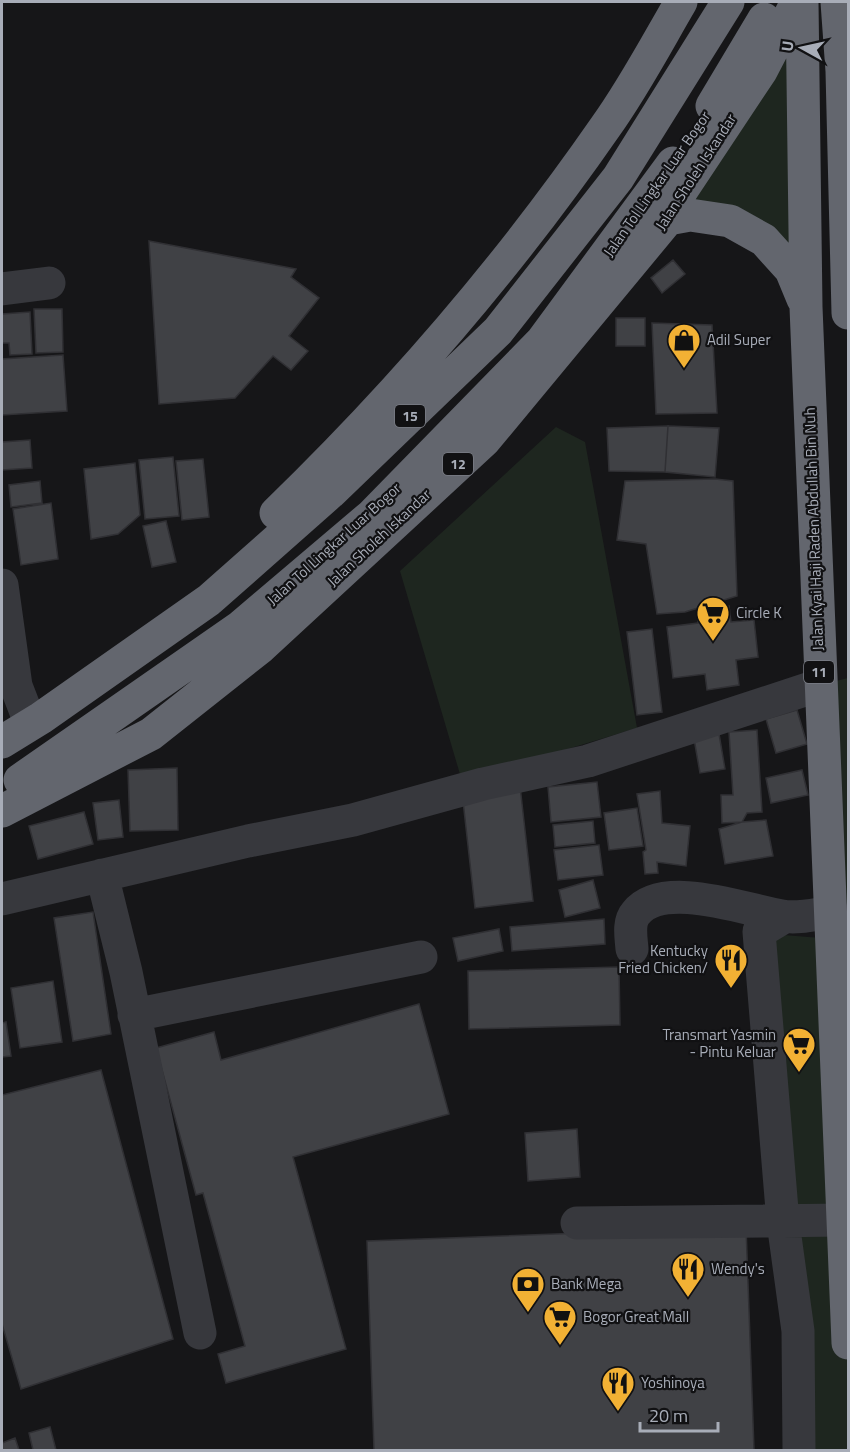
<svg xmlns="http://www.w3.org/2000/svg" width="850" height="1452" font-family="'Titillium Web',sans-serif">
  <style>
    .green { fill: #1e261f }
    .building { fill: #404145; stroke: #303034; stroke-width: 1.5 }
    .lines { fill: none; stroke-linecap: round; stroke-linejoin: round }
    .minor { stroke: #37383d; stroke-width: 33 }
    .highway { stroke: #63666e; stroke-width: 33 }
    .labels { text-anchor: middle; stroke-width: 4.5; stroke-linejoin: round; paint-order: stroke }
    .shield { fill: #111113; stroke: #7b7e86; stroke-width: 1.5 }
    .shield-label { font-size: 14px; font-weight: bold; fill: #a8adb8 }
    .street-label { font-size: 15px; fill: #a8adb8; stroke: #111113 }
    .poi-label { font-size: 15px; fill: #a8adb8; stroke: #111113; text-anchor: start }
  </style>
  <rect width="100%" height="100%" fill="#161618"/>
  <path class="green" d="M 796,7 L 791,270 L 670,208 Z
    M 556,427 L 585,442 L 637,728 L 462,781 L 400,571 Z
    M 848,678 L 848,1450 L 799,1450 L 759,933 L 833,939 L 820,685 Z"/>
  <path class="building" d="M 149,241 L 296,269 L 291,277 L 319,298 L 289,336 L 308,351 L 291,370 L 273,356 L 235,398 L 159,404 Z
    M 673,260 L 685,274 L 662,293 L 651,278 Z
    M 34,309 L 62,309 L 63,352 L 36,353 Z
    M 30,312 L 32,354 L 10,355 L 9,343 L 2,343 L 2,314 Z
    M 616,318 L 645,318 L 645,346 L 616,346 Z
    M 652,323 L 712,325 L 717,413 L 656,414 Z
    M 63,355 L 67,411 L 2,415 L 2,359 Z
    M 668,426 L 665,472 L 609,471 L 607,428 Z
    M 668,426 L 719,428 L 715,477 L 665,472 Z
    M 30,440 L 32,468 L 2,470 L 2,442 Z
    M 173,457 L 179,516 L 145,519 L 139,460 Z
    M 203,459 L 209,517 L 182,520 L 176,461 Z
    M 135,463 L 140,515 L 118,534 L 91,539 L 84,469 Z
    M 715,479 L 733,481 L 737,596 L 685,612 L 657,614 L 646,544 L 617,540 L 625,481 Z
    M 40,481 L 42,503 L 11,507 L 9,485 Z
    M 51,503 L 58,559 L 21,565 L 13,509 Z
    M 166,521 L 176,562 L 152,567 L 143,526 Z
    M 729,606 L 731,622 L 754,620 L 758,657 L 736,660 L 739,685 L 707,690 L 705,674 L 673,678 L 667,627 L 698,623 L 697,610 Z
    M 652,629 L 662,712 L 637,715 L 627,632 Z
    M 797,710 L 807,744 L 776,753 L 766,719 Z
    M 718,728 L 725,769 L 700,773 L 693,733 Z
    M 757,730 L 762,812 L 747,813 L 742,822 L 722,823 L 721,795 L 733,795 L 729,732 Z
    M 177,768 L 178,830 L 130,831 L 128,770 Z
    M 802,770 L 808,795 L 771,803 L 766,778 Z
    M 597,782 L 601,817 L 551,822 L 548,787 Z
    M 520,786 L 533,901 L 475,908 L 462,792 Z
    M 660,791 L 662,823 L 690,826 L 686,866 L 657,862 L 658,873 L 645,874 L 643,852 L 646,850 L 637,794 Z
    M 119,800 L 123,837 L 98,840 L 93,803 Z
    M 637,808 L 643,846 L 609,850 L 604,813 Z
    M 84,812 L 93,844 L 38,859 L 29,826 Z
    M 766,820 L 773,856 L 725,864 L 719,829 L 742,822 Z
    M 593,821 L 595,843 L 555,847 L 553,825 Z
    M 599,845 L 603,875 L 558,880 L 554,850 Z
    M 593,880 L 600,908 L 565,917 L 559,890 Z
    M 93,912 L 111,1034 L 73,1041 L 54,918 Z
    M 604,919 L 605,944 L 512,951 L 510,927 Z
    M 499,929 L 503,951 L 458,961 L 453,938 Z
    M 619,967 L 620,1025 L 469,1029 L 468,971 Z
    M 53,981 L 62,1042 L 20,1048 L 11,988 Z
    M 419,1004 L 449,1114 L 293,1157 L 346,1349 L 226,1383 L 218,1354 L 245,1346 L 203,1193 L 196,1195 L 156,1048 L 214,1032 L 221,1060 Z
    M 6,1022 L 11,1056 L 2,1057 L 2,1023 Z
    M 101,1070 L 173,1339 L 21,1389 L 2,1324 L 2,1095 Z
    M 577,1129 L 580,1177 L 528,1181 L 525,1133 Z
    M 746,1227 L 754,1450 L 374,1450 L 367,1241 Z
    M 50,1427 L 56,1450 L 33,1450 L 29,1433 Z
    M 15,1438 L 19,1450 L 2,1450 L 2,1443 Z"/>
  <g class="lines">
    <path class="minor" d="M 2,289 L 49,283
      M 2,585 L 16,686 L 26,712
      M 102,875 L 126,972 L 200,1333
      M 2,899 L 248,841 L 353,820 L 483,784 L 588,761 L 820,685
      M 784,917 L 759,932 L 783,1222 L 798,1331 L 799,1450
      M 632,949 C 631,937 628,922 636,913 C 663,879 746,910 782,916 C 798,919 816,914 832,912
      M 134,1015 L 421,957
      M 577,1223 L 844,1220"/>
    <path class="highway" d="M 802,2 L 806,307 L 848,1343
      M 837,2 L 842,71 L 848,313
      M 712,106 L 764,19
      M 668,219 L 690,215 L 730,221 L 764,240 L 791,270 L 803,299
      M 276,513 C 398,395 509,266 606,126 C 634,87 657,43 681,2
      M 2,742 L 41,718 L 209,600 L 330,493 L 498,331 L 618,178 L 728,2
      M 20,780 L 240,627 L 372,515 L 542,341 L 673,163
      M 2,811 L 151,734 L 261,647 L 484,441 L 668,219 L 670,208 L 761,71 L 797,2"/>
  </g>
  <defs>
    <symbol id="shop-pin" viewBox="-11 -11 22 30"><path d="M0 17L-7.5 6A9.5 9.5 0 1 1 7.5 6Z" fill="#f2b134" stroke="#111113"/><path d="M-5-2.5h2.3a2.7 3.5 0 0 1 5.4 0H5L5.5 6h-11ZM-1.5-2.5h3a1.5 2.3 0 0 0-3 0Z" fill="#111"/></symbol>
    <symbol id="supermarket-pin" viewBox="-11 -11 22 30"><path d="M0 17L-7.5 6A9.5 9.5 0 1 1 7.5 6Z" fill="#f2b134" stroke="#111113"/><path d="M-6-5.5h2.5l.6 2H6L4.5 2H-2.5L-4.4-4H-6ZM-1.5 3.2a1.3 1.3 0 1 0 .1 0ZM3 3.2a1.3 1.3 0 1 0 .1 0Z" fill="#111"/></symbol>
    <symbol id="restaurant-pin" viewBox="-11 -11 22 30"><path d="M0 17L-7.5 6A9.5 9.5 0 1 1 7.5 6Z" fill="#f2b134" stroke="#111113"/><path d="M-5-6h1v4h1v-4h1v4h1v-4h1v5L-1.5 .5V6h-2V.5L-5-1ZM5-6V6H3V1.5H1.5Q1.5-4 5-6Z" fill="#111"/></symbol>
    <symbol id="bank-pin" viewBox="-11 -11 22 30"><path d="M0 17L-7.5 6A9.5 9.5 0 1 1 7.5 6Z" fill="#f2b134" stroke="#111113"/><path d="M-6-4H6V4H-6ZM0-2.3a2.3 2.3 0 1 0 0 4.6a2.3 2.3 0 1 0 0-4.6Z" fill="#111"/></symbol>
  </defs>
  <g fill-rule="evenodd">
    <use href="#shop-pin" x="665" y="321" width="38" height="52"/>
    <use href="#supermarket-pin" x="694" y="594" width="38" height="52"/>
    <use href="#restaurant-pin" x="712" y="941" width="38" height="52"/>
    <use href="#supermarket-pin" x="780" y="1025" width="38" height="52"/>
    <use href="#restaurant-pin" x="669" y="1250" width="38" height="52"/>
    <use href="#bank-pin" x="509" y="1265" width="38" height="52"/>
    <use href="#supermarket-pin" x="541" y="1298" width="38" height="52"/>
    <use href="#restaurant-pin" x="599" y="1364" width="38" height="52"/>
  </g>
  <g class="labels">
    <g class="shield">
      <rect x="395" y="405" width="30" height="22" rx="4.5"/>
      <rect x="443" y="453" width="30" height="22" rx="4.5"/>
      <rect x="804" y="661" width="30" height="22" rx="4.5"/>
    </g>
    <g class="shield-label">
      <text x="410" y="421">15</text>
      <text x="458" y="469">12</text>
      <text x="819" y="677">11</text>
    </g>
    <g class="street-label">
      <text transform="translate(696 172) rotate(-57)" y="5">Jalan Sholeh Iskandar</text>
      <text transform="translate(657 184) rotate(-55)" y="5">Jalan Tol Lingkar Luar Bogor</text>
      <text transform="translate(814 529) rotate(-92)" y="5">Jalan Kyai Haji Raden Abdullah Bin Nuh</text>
      <text transform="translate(379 538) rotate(-43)" y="5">Jalan Sholeh Iskandar</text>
      <text transform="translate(334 544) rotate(-42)" y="5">Jalan Tol Lingkar Luar Bogor</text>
    </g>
    <g class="poi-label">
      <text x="707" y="345">Adil Super</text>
      <text x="736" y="618">Circle K</text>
      <text x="708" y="956" text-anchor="end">Kentucky<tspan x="708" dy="17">Fried Chicken/</tspan></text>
      <text x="776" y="1040" text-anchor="end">Transmart Yasmin<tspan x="776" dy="17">- Pintu Keluar</tspan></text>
      <text x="711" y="1274">Wendy's</text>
      <text x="551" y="1289">Bank Mega</text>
      <text x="583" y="1322">Bogor Great Mall</text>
      <text x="641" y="1388">Yoshinoya</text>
    </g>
  </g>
  <rect width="850" height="1452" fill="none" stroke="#a8adb8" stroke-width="6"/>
  <g transform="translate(802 48) rotate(278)" stroke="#111113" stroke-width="4.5" paint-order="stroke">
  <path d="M0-4.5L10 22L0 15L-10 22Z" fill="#a8adb8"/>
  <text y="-9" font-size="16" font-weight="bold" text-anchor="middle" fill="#a8adb8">U</text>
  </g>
  <path d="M640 1422v9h78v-9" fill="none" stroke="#a8adb8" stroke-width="3"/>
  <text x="649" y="1422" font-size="18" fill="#a8adb8" stroke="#111113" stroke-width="4.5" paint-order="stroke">20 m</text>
</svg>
